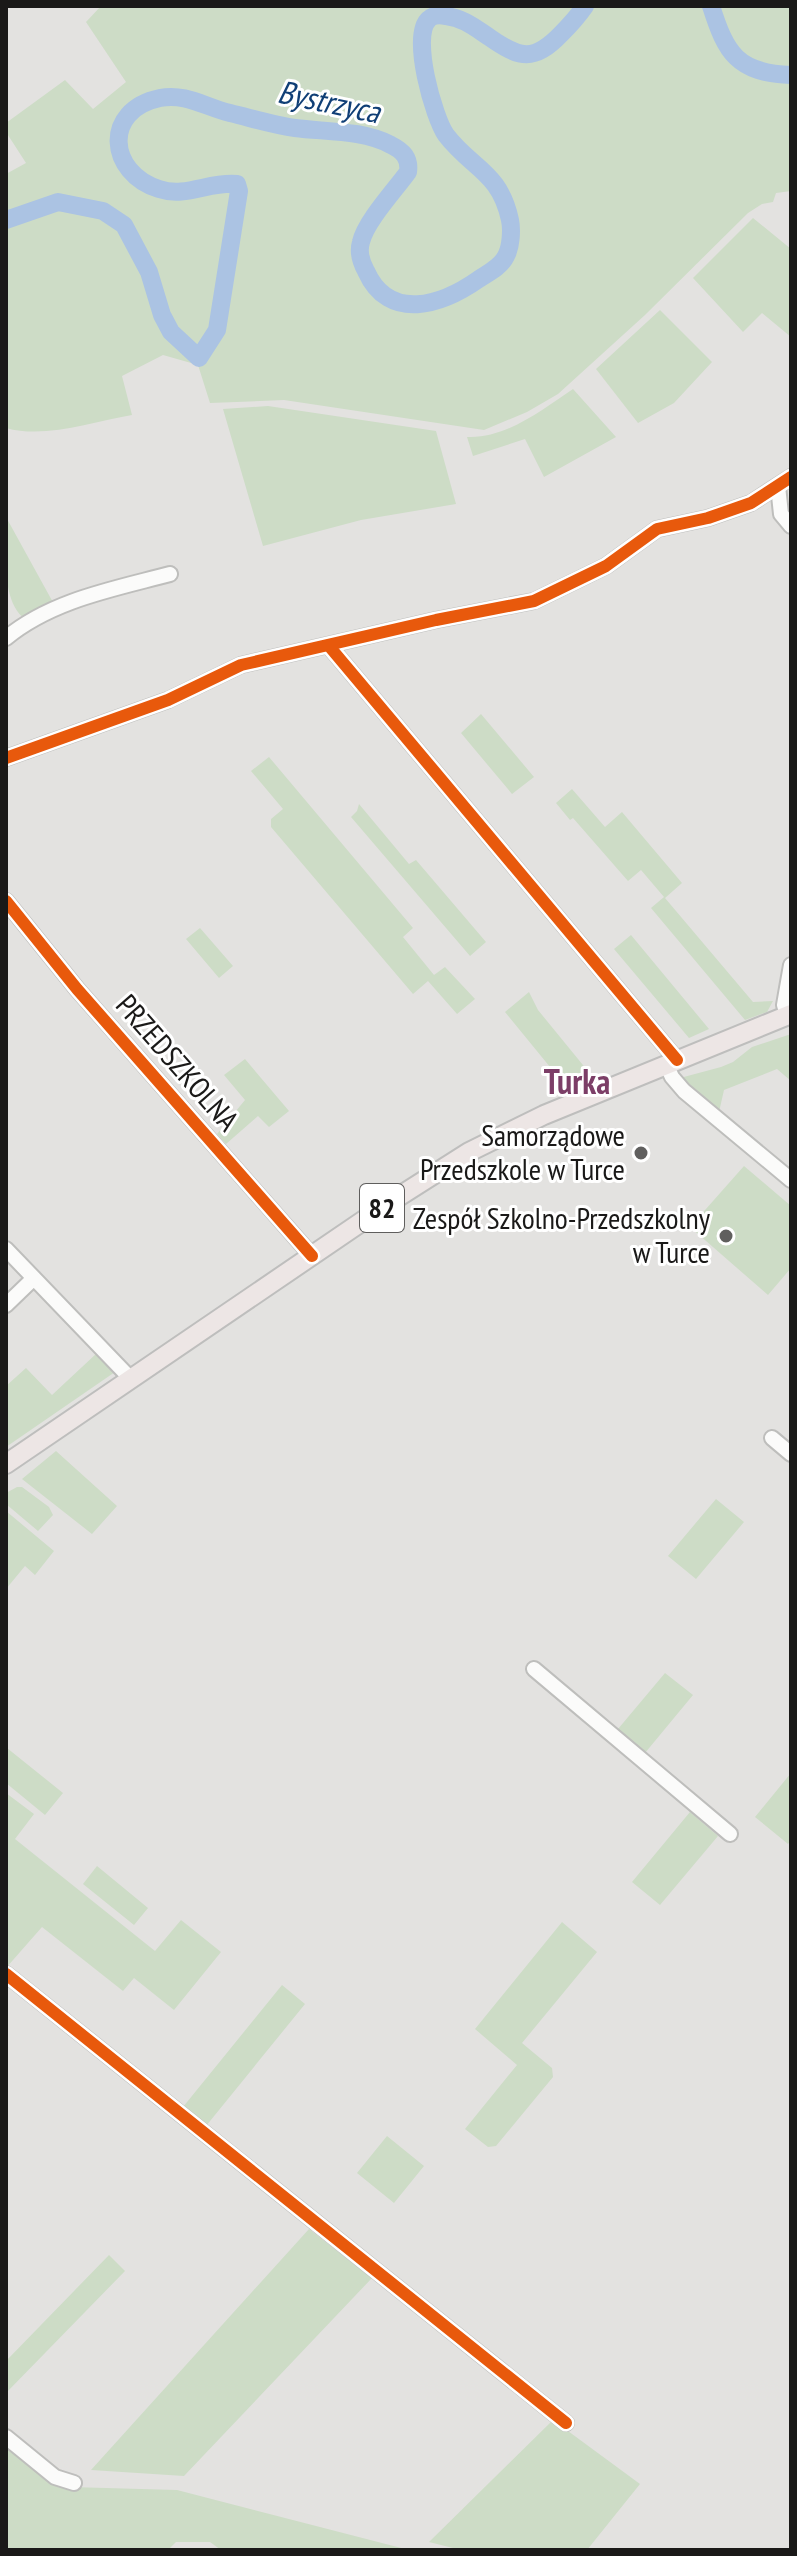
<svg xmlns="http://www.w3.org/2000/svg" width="797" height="2556" font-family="'PT Sans Narrow',sans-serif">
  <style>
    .green { fill: #cddcc6 }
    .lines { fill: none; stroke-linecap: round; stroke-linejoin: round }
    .river { stroke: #abc3e3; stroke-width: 18 }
    .minor-casing { stroke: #bebebc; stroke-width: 18 }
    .major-casing { stroke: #bebebd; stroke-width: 22 }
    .minor { stroke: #fbfbfa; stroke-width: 14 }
    .major { stroke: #ede6e5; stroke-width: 18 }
    .cycleway-casing { stroke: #fff; stroke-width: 17 }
    .cycleway { stroke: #e8590c; stroke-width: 12 }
    .poi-dot { fill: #605f5e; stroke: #fff; stroke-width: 3 }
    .labels { text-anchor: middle; stroke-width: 6; stroke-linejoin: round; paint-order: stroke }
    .shield { fill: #fff; stroke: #5f5e5d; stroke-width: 2 }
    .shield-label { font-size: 28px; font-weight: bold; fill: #1a1918 }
    .street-label { font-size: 30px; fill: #1a1918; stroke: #fff }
    .poi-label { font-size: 30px; fill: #1a1918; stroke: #fff; text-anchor: end }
    .water-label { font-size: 32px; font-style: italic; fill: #103f76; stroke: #fff }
    .quarter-label { font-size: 34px; font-weight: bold; fill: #7c3e67; stroke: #fff }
  </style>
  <rect width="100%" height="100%" fill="#e3e2e0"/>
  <path class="green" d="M 101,6 L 791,6 L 791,191 L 776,193 L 773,202 L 762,204 L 748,213 L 645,315 L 558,394 L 527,412 L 484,430 L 284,400 L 210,403 L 198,365 L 163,355 L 122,376 L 132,415 C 92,422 45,439 6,428 L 6,174 L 26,163 L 6,132 L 6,123 L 65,80 L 93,109 L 126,82 L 86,22 Z
    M 753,218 L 791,249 L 791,337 L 762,313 L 743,332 L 693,278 Z
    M 660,310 L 712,362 L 674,403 L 638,423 L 596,369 Z
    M 573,389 L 616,437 L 544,477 L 525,439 L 473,456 L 467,437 C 506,439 543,409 573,389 Z
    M 268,406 L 436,431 L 456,504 L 361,520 L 263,546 L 223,409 Z
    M 6,517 L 55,606 L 25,619 C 0,601 6,546 6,517 Z
    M 481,714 L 534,777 L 512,794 L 461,733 Z
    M 269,757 L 413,928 L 403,937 L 434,975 L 445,967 L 475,999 L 457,1014 L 428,981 L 413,994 L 271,827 L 271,819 L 283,809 L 251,771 Z
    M 572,789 L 605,827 L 622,812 L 682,883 L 665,898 L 753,1002 L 773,1001 L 767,1012 L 745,1020 L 651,908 L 664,897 L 641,870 L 628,881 L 573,818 L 570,820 L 556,803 Z
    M 359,804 L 409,864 L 416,860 L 486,942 L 470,956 L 351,817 L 357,811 Z
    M 200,928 L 233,966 L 219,978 L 186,939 Z
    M 631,935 L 709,1029 L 689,1038 L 614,949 Z
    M 529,992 L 538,1010 L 596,1081 L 568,1089 L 505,1012 Z
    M 791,1034 L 791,1081 L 777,1069 L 724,1090 L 719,1112 L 680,1078 L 721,1067 L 733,1062 L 752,1047 Z
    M 245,1059 L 289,1111 L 269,1127 L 258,1116 L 226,1144 L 217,1134 L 245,1100 L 224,1075 Z
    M 744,1166 L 791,1206 L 791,1268 L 768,1295 L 690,1227 Z
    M 97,1353 L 115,1372 L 6,1447 L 6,1386 L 26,1368 L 52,1395 Z
    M 56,1451 L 117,1506 L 92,1534 L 22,1479 Z
    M 17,1487 L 22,1487 L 49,1507 L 53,1515 L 38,1531 L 6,1504 L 6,1493 Z
    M 716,1499 L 744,1522 L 696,1579 L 668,1556 Z
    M 6,1511 L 54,1551 L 35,1575 L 25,1566 L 6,1589 Z
    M 665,1673 L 693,1695 L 645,1753 L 618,1729 Z
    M 7,1748 L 63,1793 L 45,1815 L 6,1783 Z
    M 791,1773 L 791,1840 L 788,1844 L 755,1817 Z
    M 6,1793 L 34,1814 L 15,1839 L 155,1951 L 181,1920 L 221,1952 L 174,2010 L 134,1978 L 123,1991 L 42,1927 L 6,1968 Z
    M 690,1812 L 718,1836 L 660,1905 L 632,1882 Z
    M 97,1866 L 148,1908 L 134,1925 L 83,1884 Z
    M 562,1922 L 597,1952 L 522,2043 L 552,2068 L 553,2077 L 496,2146 L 488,2147 L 465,2129 L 517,2065 L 475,2029 Z
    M 282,1985 L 305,2004 L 206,2126 L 183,2107 Z
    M 387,2136 L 424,2166 L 394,2203 L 357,2173 Z
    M 309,2229 L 372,2278 L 184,2476 L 91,2470 Z
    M 109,2255 L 125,2271 L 6,2393 L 6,2361 Z
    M 553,2420 L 640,2484 L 587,2550 L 461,2550 L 429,2542 Z
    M 6,2443 L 70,2487 L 177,2490 L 409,2550 L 221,2550 L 210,2542 L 176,2542 L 168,2550 L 6,2550 Z"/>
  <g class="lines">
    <path class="river" d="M 711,6 C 726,53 737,73 791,75
      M 6,220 L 58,202 L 103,211 L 124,225 L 149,272 L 162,315 L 171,332 L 199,358 L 217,330 L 239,191 L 237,184 C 210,181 186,198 159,189 C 108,173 102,110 160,98 C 186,93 205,107 230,113 C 251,118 273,125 295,128 C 326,132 363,130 391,145 C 403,151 410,158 408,172 C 395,190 366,221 361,242 C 358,252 361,262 366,271 C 389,323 442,305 479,279 C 488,273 501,267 506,256 C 511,247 512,230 510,220 C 500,172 472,169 446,135 C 434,118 410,35 429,19 C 433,15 440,15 446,16 C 463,18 474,27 489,37 C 520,59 534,62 561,34 C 570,25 578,16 585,6"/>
    <defs>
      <path id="minor" d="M 778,486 L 781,514 L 791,526
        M 6,638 C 52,600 114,589 170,574
        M 329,646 L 677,1060
        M 6,758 L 168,700 L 241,665 L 436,620 L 534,601 L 606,566 L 657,529 L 708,518 L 751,503 L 791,477
        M 6,901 L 77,989 L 312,1256
        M 787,1015 L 784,1005 L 791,965
        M 666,1064 L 672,1077 L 684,1091 L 791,1180
        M 6,1249 L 131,1379
        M 6,1305 L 34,1278
        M 772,1438 L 791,1454
        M 534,1669 L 730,1834
        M 6,1974 L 566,2423
        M 6,2437 L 55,2477 L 74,2483"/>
      <path id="major" d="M 6,1464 L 395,1199 L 469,1152 L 544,1115 L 791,1014"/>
    </defs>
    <use href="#minor" class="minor-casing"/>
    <use href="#major" class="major-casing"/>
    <use href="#minor" class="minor"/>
    <use href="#major" class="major"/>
    <defs>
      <path id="cycleway" d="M 329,646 L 677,1060
        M 6,758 L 168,700 L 241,665 L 436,620 L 534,601 L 606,566 L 657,529 L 708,518 L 751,503 L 791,477
        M 6,901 L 77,989 L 312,1256
        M 6,1974 L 566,2423"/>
    </defs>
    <use href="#cycleway" class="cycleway-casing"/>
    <use href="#cycleway" class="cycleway"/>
  </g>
  <g class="poi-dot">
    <circle cx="641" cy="1153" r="8"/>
    <circle cx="726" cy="1236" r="8"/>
  </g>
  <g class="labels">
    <rect class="shield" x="360" y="1184" width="44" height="48" rx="6"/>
    <g class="shield-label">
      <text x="382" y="1218">82</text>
    </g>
    <g class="street-label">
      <text transform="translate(177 1063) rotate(49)" y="10">PRZEDSZKOLNA</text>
    </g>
    <g class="poi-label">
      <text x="625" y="1146">Samorządowe<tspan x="625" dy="34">Przedszkole w Turce</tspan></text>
      <text x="710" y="1229">Zespół Szkolno-Przedszkolny<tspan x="710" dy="34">w Turce</tspan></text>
    </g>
    <g class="water-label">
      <text transform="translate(329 102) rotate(12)" y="11">Bystrzyca</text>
    </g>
    <g class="quarter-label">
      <text x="577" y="1094">Turka</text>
    </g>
  </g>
  <rect width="797" height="2556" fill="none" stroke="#1a1918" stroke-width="16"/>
</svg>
